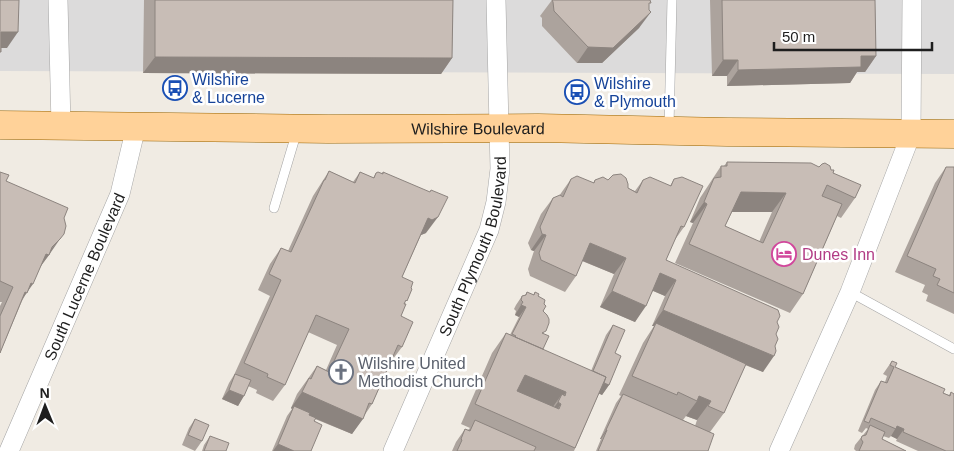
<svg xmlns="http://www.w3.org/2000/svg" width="954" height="451" font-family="Helvetica,sans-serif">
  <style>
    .residential { fill: #dcdbdb }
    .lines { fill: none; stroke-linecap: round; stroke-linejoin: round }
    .lane-casing { stroke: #a5a5a5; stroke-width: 10 }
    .street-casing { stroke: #a5a5a5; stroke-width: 20 }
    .primary-casing { stroke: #986400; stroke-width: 29 }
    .lane { stroke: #fff; stroke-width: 9 }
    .street { stroke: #fff; stroke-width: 19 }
    .primary { stroke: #ffd299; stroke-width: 28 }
    .wall { fill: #aca39d; fill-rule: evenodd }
    .shaded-wall { fill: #8c847f }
    .building { fill: #c8bdb6; stroke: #8c847f; fill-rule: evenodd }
    .labels { text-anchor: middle; stroke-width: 5; stroke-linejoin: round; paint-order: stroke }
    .transit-label { font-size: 16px; fill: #164399; stroke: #fff; text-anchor: start }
    .street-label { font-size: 16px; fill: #1e1e1e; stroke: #fff }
    .hotel-label { font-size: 16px; fill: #b23c85; stroke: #fff; text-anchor: start }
    .worship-label { font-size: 16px; fill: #5b616d; stroke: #fff; text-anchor: start }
  </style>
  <rect width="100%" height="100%" fill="#f0ebe3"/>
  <path class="residential" d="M 0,0 L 954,0 L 954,74 L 0,71 Z"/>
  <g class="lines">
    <defs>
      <path id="lane" d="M 669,127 L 672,0
        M 274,208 L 297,131
        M 850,292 L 954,349"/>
      <g id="street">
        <path d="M 58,0 L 61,126"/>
        <path id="s1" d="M 9,451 L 120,194 L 136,127"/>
        <path id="s2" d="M 393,451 L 489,230 L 496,202 L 500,169 L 496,0"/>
        <path d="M 779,451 L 850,292 L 911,134 L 912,0"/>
      </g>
      <g id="primary">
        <path id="s3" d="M 0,125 L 328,129 L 538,128 L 727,132 L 954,134"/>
      </g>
    </defs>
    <use href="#lane" class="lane-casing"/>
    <use href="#street" class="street-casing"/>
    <use href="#primary" class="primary-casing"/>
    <use href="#lane" class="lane"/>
    <use href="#street" class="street"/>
    <use href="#primary" class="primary"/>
  </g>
  <path class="wall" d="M 144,0 L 453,0 L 452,58 L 441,74 L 143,73 Z
    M 552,0 L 649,6 L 639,28 L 602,63 L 577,63 L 542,26 L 542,18 L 540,16 Z
    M 710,0 L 875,0 L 876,56 L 865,72 L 857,72 L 850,83 L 727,86 L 727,76 L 712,76 Z
    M 727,162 L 819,167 L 831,170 L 855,198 L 841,218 L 837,216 L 803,294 L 790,313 L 675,263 L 693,223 L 690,222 L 700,198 L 721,166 L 724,166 ZM 732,212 L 772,212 L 759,242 L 725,226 Z
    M 946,167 L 954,167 L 954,314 L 926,301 L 928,295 L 922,292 L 925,285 L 895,272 L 935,183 Z
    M 329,171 L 353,182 L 360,172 L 373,178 L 376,173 L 382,173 L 383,172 L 426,233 L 421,235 L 402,277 L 405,304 L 401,316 L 402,347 L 390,363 L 372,404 L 352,434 L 315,419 L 311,451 L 272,451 L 287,416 L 292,409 L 291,408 L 297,394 L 317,366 L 326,370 L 337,345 L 308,332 L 285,385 L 273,401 L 256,393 L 257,390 L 248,386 L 238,406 L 222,399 L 229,383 L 234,375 L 270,296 L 258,290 L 270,264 L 281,248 L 288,251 L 313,196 Z
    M 0,172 L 49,255 L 41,266 L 22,301 L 0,353 L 0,306 L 2,302 L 0,302 Z
    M 571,179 L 593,183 L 595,180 L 608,180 L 635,191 L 643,180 L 670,186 L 674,179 L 684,227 L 674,241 L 666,260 L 777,322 L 776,334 L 763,372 L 745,365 L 724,413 L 710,432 L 708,451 L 596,451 L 601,439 L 600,439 L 616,403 L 621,396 L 619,395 L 643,343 L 654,326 L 652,326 L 665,296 L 653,291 L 635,322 L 600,307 L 614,274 L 582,261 L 576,276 L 565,292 L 530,276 L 528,269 L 534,251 L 531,250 L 528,243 L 541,214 L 553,198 L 559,196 ZM 686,416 L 697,420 L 695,426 L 683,420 Z
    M 527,292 L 533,295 L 535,292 L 544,304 L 543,350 L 591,371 L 606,335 L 613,325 L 615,353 L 609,385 L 602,395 L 599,393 L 574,451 L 452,451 L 456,442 L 465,429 L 468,430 L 470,428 L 461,424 L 492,353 L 506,333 L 510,335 L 519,317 L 515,315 L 516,311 L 514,309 L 516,305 L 522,296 L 525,295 Z
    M 892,361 L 895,367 L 943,393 L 949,395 L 951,392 L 954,451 L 918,451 L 896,441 L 897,439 L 891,436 L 889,438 L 883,436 L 882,439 L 906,451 L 856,451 L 854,449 L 855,445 L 868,429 L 866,428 L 862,433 L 858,431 L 875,390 L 881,381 L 885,382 L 887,376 L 883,374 Z
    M 195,419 L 202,441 L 195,451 L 182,445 L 189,428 Z
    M 210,436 L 226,451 L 202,451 L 204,445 Z"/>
  <path class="shaded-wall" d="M 651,12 L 639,28 L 602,63 L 577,63 L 588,47 Z
    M 1,32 L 18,32 L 7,48 L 0,48 Z
    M 861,56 L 876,56 L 865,72 L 857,72 L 850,83 L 727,86 L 738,70 Z
    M 155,57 L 452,58 L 441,74 L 143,73 Z
    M 723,60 L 738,60 L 727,76 L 712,76 Z
    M 741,192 L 786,193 L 772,212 L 727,212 Z
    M 704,202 L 707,204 L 693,223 L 690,222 Z
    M 438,217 L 426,233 L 421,235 L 417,234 L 428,218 Z
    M 542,234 L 546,235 L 534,251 L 531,250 Z
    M 60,239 L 49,255 L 37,271 L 46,254 Z
    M 590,243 L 626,258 L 614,274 L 578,259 Z
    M 660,273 L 676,280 L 665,296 L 649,289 Z
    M 31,283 L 33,284 L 16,308 L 14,308 Z
    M 612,291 L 646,306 L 635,322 L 600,307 Z
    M 521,305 L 526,307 L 519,317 L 515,315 Z
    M 663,310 L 774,356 L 763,372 L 655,327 L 656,323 L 654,326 L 652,326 Z
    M 525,375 L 566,392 L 559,403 L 561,404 L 548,423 L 544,422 L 558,402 L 562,394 L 550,411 L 511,394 Z
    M 590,377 L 609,385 L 602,395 L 584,387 Z
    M 229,390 L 244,396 L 238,406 L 222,399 Z
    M 302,392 L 363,419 L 352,434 L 293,409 L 294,406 L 292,409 L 291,408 Z
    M 699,396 L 711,401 L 697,420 L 686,416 L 697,401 Z
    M 897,426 L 904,429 L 897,439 L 891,436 Z
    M 606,430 L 607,430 L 601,439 L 600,439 Z
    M 278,444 L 294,451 L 273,451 Z"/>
  <path class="building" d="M 0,0 L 19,0 L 18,32 L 1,32 L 1,52 L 0,52 Z
    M 155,0 L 453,0 L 452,58 L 155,57 Z
    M 552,0 L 650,0 L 651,3 L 649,3 L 649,10 L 651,12 L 613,48 L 588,47 L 554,11 L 553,2 Z
    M 722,0 L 875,0 L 876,56 L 861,56 L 861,67 L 738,70 L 738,60 L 723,60 Z
    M 727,162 L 811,163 L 819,167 L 822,164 L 825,163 L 830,166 L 831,170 L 834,170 L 833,173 L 861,185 L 855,198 L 827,185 L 822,196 L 842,204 L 803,294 L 689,244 L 707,204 L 704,202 L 714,178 L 721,177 L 721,166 L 727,166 ZM 741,192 L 786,193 L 763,243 L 725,226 Z
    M 946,167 L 954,167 L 954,293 L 937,285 L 940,279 L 933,276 L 936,269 L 907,256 Z
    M 329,171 L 355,183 L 360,172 L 374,178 L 376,173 L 378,172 L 383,174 L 383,172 L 430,192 L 431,190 L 448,197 L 438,217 L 432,220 L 428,218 L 402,277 L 413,282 L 411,288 L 412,289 L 407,301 L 406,300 L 404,304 L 406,304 L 401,316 L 413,322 L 402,347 L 398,345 L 372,404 L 369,403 L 363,419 L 302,392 L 309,378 L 311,379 L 317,366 L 329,372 L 349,329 L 316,315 L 285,385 L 267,377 L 268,374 L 244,363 L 281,280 L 269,274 L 281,248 L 291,252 L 324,180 L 325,180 Z
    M 0,172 L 9,175 L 6,181 L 68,208 L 64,218 L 66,226 L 64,234 L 60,239 L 52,247 L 49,255 L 46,254 L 33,284 L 31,283 L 27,293 L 25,292 L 0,353 L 0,316 L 13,287 L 0,281 Z
    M 621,174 L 626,178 L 628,184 L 628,188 L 637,193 L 643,180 L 650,177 L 671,186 L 674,179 L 682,177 L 703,186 L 684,227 L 681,226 L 666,260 L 778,310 L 780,316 L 777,322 L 779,327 L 776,334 L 778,339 L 775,346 L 776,351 L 774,356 L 663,310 L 676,280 L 660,273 L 646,306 L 612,291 L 626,258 L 590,243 L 576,276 L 541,260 L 539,253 L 546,235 L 542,234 L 540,227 L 553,198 L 560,195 L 563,197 L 571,179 L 577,176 L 594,183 L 595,180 L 603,177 L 608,180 L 613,175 Z
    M 527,292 L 534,295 L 535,292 L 539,294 L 538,296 L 545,300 L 544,304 L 546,306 L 543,311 L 547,315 L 549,319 L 549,323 L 546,331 L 542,333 L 549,336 L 543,349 L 515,337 L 516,336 L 512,334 L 526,307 L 521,305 L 523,302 L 521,300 L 522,296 L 526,295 Z
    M 656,323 L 746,364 L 724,413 L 708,406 L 711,401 L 699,396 L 697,401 L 678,392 L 677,395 L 632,376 Z
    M 613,325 L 625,330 L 615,353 L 621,356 L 609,385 L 604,383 L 606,377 L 593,371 Z
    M 506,333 L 606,377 L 575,448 L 475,404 ZM 525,375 L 566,392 L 565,396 L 562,394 L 558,402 L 561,404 L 559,409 L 517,391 Z
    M 892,361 L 897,363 L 895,367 L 945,389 L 943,393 L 950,396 L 951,392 L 954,394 L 954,451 L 946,451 L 903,432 L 904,429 L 897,426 L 896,429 L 871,418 L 869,423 L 864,421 L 881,381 L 887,383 L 894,367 L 890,365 Z
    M 235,374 L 251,380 L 244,396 L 229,390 Z
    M 623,394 L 714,434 L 708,451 L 598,451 L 607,430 L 606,430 Z
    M 294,406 L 310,413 L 309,415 L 316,418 L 314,421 L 322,425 L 311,451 L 294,451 L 278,444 Z
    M 195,419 L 209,425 L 202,441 L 188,435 Z
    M 475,420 L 536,447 L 534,451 L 457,451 L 462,440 L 461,439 L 465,429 L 470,431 Z
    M 870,425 L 885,432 L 882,439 L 906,451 L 859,451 L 863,442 L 861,439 L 862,436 L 866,435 Z
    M 210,436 L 229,443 L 226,451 L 204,451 Z"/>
  <defs>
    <symbol id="bus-ring" viewBox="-11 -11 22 22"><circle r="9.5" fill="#fff" stroke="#1a4fb4" stroke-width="1.5"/><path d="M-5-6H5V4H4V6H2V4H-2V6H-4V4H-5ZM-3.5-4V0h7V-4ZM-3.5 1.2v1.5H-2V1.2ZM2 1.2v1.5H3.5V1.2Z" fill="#1a4fb4"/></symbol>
    <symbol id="hotel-ring" viewBox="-11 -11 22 22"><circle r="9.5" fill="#fff" stroke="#d1479c" stroke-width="1.5"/><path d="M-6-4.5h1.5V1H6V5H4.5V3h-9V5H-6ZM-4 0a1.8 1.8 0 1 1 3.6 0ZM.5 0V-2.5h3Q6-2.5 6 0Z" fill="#d1479c"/></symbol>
    <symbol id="church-ring" viewBox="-11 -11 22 22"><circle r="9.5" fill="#fff" stroke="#6b7280" stroke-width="1.5"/><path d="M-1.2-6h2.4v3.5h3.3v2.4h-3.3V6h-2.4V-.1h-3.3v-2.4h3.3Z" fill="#6b7280"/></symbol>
  </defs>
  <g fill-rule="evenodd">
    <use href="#bus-ring" x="161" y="74" width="28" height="28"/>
    <use href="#bus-ring" x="563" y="78" width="28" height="28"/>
    <use href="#hotel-ring" x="770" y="240" width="28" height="28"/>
    <use href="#church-ring" x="327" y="358" width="28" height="28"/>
  </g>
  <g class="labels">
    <g class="transit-label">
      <text x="192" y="85">Wilshire<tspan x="192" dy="18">&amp; Lucerne</tspan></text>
      <text x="594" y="89">Wilshire<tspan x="594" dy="18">&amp; Plymouth</tspan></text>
    </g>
    <g class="street-label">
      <text dy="6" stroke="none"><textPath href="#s3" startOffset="478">Wilshire Boulevard</textPath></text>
      <text dy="6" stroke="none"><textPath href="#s2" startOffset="221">South Plymouth Boulevard</textPath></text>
      <text dy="6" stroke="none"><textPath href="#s1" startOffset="190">South Lucerne Boulevard</textPath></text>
    </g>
    <g class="hotel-label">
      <text x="802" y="260">Dunes Inn</text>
    </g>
    <g class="worship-label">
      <text x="358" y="369">Wilshire United<tspan x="358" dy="18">Methodist Church</tspan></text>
    </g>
  </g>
  <g transform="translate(45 406) rotate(359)" stroke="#ffffff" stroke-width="4" paint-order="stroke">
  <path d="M0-4L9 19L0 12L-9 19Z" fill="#1e1e1e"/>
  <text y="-8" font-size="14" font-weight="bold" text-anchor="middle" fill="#1e1e1e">N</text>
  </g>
  <path d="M774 42v8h158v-8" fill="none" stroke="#1e1e1e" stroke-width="2.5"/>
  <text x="782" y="42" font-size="15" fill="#1e1e1e" stroke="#ffffff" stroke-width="4" paint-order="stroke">50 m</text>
</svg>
